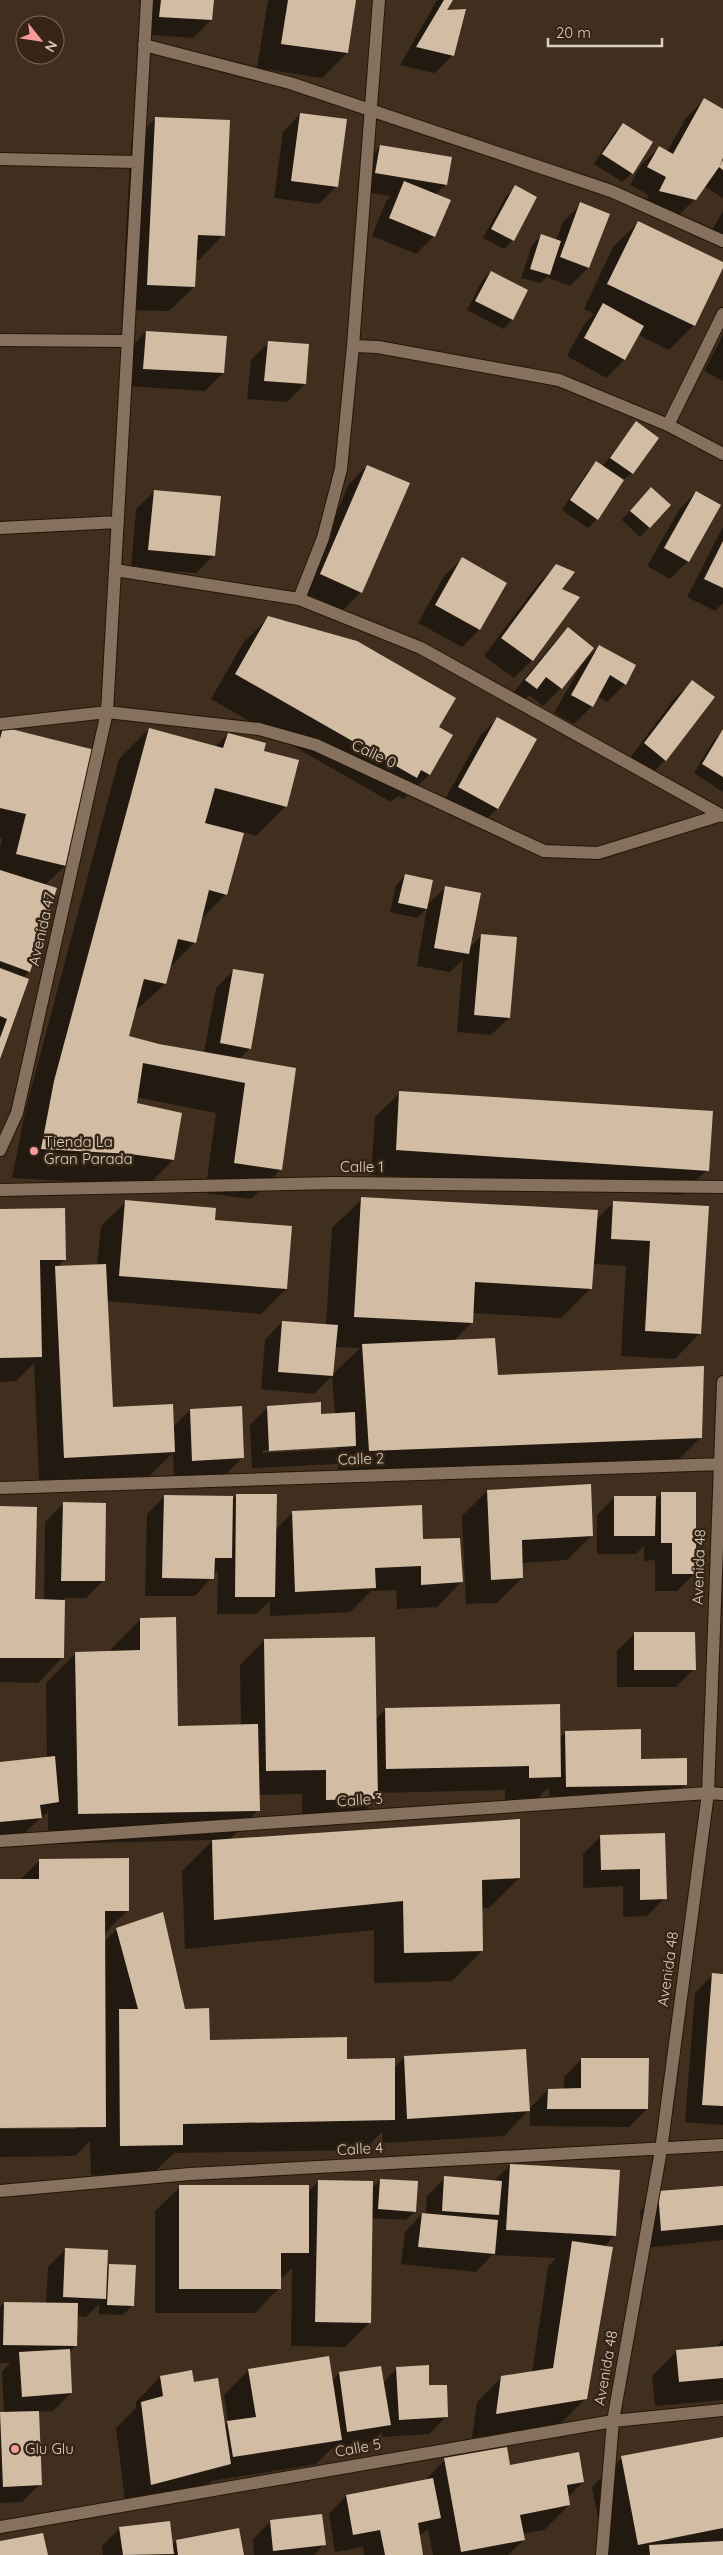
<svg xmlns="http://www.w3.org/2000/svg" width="723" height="2555" font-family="Quicksand,sans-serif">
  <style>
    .shadow { fill: #0007; fill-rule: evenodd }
    .building { fill: #d2bca3 }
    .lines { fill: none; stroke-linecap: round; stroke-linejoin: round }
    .minor-casing { stroke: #261607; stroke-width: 14 }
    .minor { stroke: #85715e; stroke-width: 12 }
    .poi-dot { fill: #f59b9b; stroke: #362514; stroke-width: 2 }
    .labels { text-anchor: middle; stroke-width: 5; stroke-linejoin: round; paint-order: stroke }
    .street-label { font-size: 15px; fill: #dbcfc5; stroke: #362514 }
    .poi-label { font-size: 15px; fill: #dbcfc5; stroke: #362514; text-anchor: start }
  </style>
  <rect width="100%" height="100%" fill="#402f1e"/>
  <path class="shadow" d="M 146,0 L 213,0 L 211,20 L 193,38 L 142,34 Z
    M 268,0 L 355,0 L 347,53 L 322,78 L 257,68 Z
    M 437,0 L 451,0 L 445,11 L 453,55 L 435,73 L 400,65 Z
    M 704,100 L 723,110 L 723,198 L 704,186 L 695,199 L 677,217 L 642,208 L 649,195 L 630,185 L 641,165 L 659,148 L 667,152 L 686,118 Z
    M 300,114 L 337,186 L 319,204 L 274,198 L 283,132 Z
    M 156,118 L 223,235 L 199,260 L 195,260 L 194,287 L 169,311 L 122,310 L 131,143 Z
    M 624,124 L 632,173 L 622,182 L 594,164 L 614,133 Z
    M 380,147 L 446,184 L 435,195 L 434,236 L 416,254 L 372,236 L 386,201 L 391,196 L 357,191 L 362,165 Z
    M 516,187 L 513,240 L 504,249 L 483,238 L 506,196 Z
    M 581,204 L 608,214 L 588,268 L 570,286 L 547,277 L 540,283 L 521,278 L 532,245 L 541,236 L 556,240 L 563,222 Z
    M 723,211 L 723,241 L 710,233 Z
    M 638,223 L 723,265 L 694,325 L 669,350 L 638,335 L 624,360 L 606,378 L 567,356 L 585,323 L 594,314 L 584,309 L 613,247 Z
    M 491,272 L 527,291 L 512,320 L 503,329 L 467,310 L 482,281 Z
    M 146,332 L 223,373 L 205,391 L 126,386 L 128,350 Z
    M 723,335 L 723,381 L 704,371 Z
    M 269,342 L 305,384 L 287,402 L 247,399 L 251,360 Z
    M 636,422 L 632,473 L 622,481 L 597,519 L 588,528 L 562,510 L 587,472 L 596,463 L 602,467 Z
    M 367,466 L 361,592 L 343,610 L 303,592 L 349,484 Z
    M 154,492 L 214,555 L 196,573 L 131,568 L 136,509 Z
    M 696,492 L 688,561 L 670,579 L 647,566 L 679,510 Z
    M 642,498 L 669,505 L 640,537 L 622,520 Z
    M 723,527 L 723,603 L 715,611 L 687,597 Z
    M 462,559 L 479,630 L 462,647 L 418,623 L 444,576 Z
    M 556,566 L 560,590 L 532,660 L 514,678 L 484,656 L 538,584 Z
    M 268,618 L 452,736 L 429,775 L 404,799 L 398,796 L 391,802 L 211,699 L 243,643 Z
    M 568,628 L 561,688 L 543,706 L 529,695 L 518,706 L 509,698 L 551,646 Z
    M 600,646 L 625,684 L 607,702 L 597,696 L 592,706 L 574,724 L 554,713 L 582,664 Z
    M 692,682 L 665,760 L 648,778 L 627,762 L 674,699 Z
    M 497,719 L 536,740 L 497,809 L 479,826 L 442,805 L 480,736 Z
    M 3,728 L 94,751 L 65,866 L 45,885 L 55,889 L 28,972 L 23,978 L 0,1056 L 0,847 L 2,839 L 0,838 L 0,732 Z
    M 149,729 L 215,747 L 228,734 L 262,751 L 286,806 L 256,836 L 243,832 L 226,894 L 200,920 L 194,943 L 169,968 L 165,984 L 133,1013 L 127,1037 L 204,1053 L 216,988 L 234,970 L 250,1048 L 239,1059 L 281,1169 L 251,1199 L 205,1193 L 216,1113 L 136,1097 L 135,1104 L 173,1160 L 143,1190 L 100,1183 L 12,1178 L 25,1112 L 119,759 Z
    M 723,731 L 723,792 L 694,773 L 714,740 Z
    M 405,876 L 426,906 L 445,888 L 469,948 L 482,935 L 509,1018 L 491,1035 L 457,1032 L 463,959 L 450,972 L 417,966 L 427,908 L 417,918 L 390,912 L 396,885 Z
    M 400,1093 L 707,1170 L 682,1195 L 371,1175 L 375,1117 Z
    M 362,1199 L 596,1220 L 614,1202 L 707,1207 L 699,1334 L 675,1359 L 621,1356 L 626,1266 L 593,1264 L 591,1288 L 561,1318 L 472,1313 L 471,1323 L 453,1342 L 496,1376 L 701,1437 L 671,1467 L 339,1481 L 338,1464 L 252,1468 L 250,1425 L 268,1407 L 320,1415 L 335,1414 L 332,1376 L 314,1394 L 261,1389 L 265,1340 L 282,1322 L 326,1325 L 332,1228 ZM 335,1347 L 360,1348 L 332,1375 ZM 337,1446 L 337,1449 L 263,1453 L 263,1450 Z
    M 126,1202 L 213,1221 L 286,1289 L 261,1314 L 106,1301 L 111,1408 L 173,1427 L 190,1410 L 243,1457 L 225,1475 L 174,1478 L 173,1453 L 149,1476 L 39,1482 L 34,1363 L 16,1381 L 0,1382 L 0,1211 L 65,1259 L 56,1268 L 97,1266 L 101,1226 Z
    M 487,1491 L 592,1535 L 567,1560 L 521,1563 L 522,1578 L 497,1603 L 466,1604 L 462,1516 Z
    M 662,1493 L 695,1573 L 677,1591 L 655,1591 L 655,1560 L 644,1561 L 644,1546 L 636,1554 L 597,1554 L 597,1515 L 615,1497 L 654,1501 Z
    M 237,1495 L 275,1530 L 292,1513 L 422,1540 L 461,1582 L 437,1607 L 397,1609 L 396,1590 L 371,1591 L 350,1612 L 270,1616 L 270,1601 L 256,1614 L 217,1614 L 218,1570 L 195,1596 L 145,1596 L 147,1514 L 165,1496 L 232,1501 Z
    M 63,1504 L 103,1581 L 86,1598 L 64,1598 L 62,1658 L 38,1683 L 0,1682 L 0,1507 L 34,1600 L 44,1600 L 45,1522 Z
    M 141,1619 L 177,1727 L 241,1726 L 240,1665 L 265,1640 L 375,1720 L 386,1709 L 559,1739 L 566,1732 L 640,1760 L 686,1784 L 668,1802 L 549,1805 L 549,1787 L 535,1801 L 505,1802 L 505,1790 L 376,1793 L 376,1799 L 352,1823 L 302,1824 L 302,1794 L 258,1795 L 258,1810 L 229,1840 L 519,1878 L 489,1908 L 481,1908 L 482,1951 L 452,1981 L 374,1983 L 374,1930 L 185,1949 L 182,1871 L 213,1840 L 48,1844 L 48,1812 L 22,1835 L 0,1837 L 0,1763 L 47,1758 L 46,1683 L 76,1653 L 111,1652 L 111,1649 Z
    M 635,1633 L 694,1669 L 676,1687 L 617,1687 L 617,1651 Z
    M 664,1834 L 665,1898 L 647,1916 L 623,1917 L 623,1886 L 583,1888 L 583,1854 L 601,1836 Z
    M 39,1861 L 128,1910 L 104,1934 L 104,1942 L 117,1929 L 209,2041 L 393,2069 L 404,2058 L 529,2109 L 548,2090 L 564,2090 L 564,2077 L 582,2059 L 647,2109 L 629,2127 L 530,2126 L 530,2109 L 504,2136 L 383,2143 L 382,2132 L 364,2150 L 174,2153 L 152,2174 L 91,2175 L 90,2141 L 75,2156 L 0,2157 L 0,2129 L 77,2129 L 77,2126 L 0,2127 L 0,1881 L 19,1881 Z
    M 713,1975 L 723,1975 L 723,2125 L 685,2122 L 695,1993 Z
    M 510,2165 L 615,2235 L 604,2247 L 585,2399 L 560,2424 L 472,2438 L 477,2402 L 502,2377 L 532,2373 L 548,2267 L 556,2258 L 492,2255 L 476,2272 L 401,2264 L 405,2232 L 422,2214 L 426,2214 L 427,2196 L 445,2178 L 494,2181 Z
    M 380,2180 L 415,2211 L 406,2220 L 371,2218 L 370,2322 L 345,2347 L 291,2346 L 292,2268 L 283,2277 L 279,2277 L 279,2288 L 255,2313 L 155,2313 L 155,2211 L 180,2187 L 308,2192 L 318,2182 L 372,2188 Z
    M 723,2187 L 723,2240 L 644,2248 L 640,2211 L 658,2193 Z
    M 66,2249 L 106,2269 L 110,2265 L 132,2306 L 123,2315 L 99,2314 L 99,2304 L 86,2317 L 77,2316 L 76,2345 L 69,2353 L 71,2393 L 53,2411 L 38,2412 L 40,2484 L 22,2502 L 0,2503 L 0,2414 L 4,2413 L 2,2372 L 10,2363 L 0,2363 L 0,2307 L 4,2303 L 46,2304 L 48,2267 Z
    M 723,2339 L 723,2400 L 655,2406 L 652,2376 L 677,2351 L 715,2348 Z
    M 397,2368 L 428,2387 L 447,2416 L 429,2434 L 382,2437 L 382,2432 L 371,2442 L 331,2449 L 316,2464 L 212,2481 L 204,2488 L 126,2508 L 116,2428 L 136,2408 L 136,2402 L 160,2377 L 193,2383 L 224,2427 L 228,2422 L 224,2395 L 249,2370 L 332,2381 L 339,2373 L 383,2383 Z
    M 723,2438 L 723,2555 L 605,2555 L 592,2487 L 622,2458 Z
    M 445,2460 L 509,2467 L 583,2482 L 568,2497 L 569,2505 L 544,2530 L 522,2534 L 524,2540 L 508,2555 L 433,2555 L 428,2529 L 419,2536 L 422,2555 L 364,2555 L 363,2547 L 335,2552 L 329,2514 L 346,2496 L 423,2482 Z
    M 271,2521 L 324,2544 L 314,2555 L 254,2555 L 253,2539 Z
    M 120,2528 L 171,2546 L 176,2541 L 238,2529 L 243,2555 L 103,2555 L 102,2546 Z"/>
  <path class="building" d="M 161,0 L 214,0 L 212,20 L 159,17 Z
    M 288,0 L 356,0 L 348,53 L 281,44 Z
    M 444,0 L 453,0 L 447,10 L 466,9 L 454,56 L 416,47 Z
    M 704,98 L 723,109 L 723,158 L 720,165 L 723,160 L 723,170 L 719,167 L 696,200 L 659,191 L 666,177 L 647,167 L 659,146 L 673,154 Z
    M 300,113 L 347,119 L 338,187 L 291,181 Z
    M 155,117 L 230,120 L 225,236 L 198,235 L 195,287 L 147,285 Z
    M 623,123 L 653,142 L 633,174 L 602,154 Z
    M 380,145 L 452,157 L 447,185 L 375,173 Z
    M 404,181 L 451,200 L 435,237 L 389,218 Z
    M 515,185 L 537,197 L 514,241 L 491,229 Z
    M 580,202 L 610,214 L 589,268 L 560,257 Z
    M 638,221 L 723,262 L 723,268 L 695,326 L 607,284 Z
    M 541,234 L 561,241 L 550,275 L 530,269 Z
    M 491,271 L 528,290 L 513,320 L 475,301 Z
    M 603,303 L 644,326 L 625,360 L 584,338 Z
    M 146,331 L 227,336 L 224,373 L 143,369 Z
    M 268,341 L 309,344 L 306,384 L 264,381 Z
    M 636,421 L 659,438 L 633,474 L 610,458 Z
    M 596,461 L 624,480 L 598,520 L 570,500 Z
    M 367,465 L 410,483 L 362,593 L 320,574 Z
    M 651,487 L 671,505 L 650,528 L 630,511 Z
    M 154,490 L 221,496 L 215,556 L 148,550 Z
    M 696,491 L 721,505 L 689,562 L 664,548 Z
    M 723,541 L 723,588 L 704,579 Z
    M 462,557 L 507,583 L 480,630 L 435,605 Z
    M 556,564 L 575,572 L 562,589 L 580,597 L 533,661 L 501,638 Z
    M 268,616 L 357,641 L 456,698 L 439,727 L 453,735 L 430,775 L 421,770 L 417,778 L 235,674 Z
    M 568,627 L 594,648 L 562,689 L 546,677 L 537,689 L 525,680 Z
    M 599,645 L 636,665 L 626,685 L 610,675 L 593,707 L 571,695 Z
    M 692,680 L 715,697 L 666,761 L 644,743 Z
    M 497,717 L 537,739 L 498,809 L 458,787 Z
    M 3,727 L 95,750 L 66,866 L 16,854 L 26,814 L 0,808 L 0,739 Z
    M 149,728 L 223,748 L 228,733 L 266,743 L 264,751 L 299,760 L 287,807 L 215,788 L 205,823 L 244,833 L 227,895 L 209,890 L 196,943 L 178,939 L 166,984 L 144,979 L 129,1036 L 159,1044 L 296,1068 L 282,1170 L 234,1163 L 245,1083 L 143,1063 L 137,1103 L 182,1113 L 174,1160 L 130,1154 L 41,1149 L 54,1081 Z
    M 723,729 L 723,777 L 702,764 Z
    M 0,870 L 57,888 L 30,972 L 0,961 Z
    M 405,874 L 433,880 L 427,909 L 398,903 Z
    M 445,886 L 481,893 L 469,954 L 434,948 Z
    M 481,934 L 517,937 L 510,1018 L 474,1015 Z
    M 0,968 L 29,979 L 0,1059 L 0,1038 L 7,1019 L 0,1016 Z
    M 233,969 L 264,974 L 251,1049 L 220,1043 Z
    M 399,1091 L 713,1111 L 709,1171 L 396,1150 Z
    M 361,1197 L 598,1210 L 592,1289 L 475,1282 L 473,1323 L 354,1317 Z
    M 125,1200 L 216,1208 L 215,1220 L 292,1226 L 287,1289 L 119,1276 Z
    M 613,1201 L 709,1206 L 701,1334 L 645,1331 L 650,1241 L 611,1239 Z
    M 65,1208 L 66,1260 L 40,1260 L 42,1357 L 0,1358 L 0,1209 Z
    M 106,1264 L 113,1407 L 173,1404 L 175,1452 L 64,1458 L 55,1266 Z
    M 282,1321 L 338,1325 L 333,1376 L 278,1372 Z
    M 495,1338 L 498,1375 L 704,1366 L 702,1438 L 369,1451 L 362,1344 Z
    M 321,1402 L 321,1414 L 355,1412 L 356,1446 L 269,1451 L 267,1406 Z
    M 242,1406 L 244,1458 L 192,1461 L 190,1409 Z
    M 591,1484 L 593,1536 L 522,1540 L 523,1578 L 491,1580 L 487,1490 Z
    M 661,1492 L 696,1492 L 696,1574 L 672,1574 L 672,1543 L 661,1543 Z
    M 236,1494 L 277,1494 L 275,1597 L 235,1597 Z
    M 164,1495 L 233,1496 L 232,1558 L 215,1558 L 214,1579 L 162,1578 Z
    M 614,1496 L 656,1496 L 655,1536 L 614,1536 Z
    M 63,1502 L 106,1503 L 105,1581 L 61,1581 Z
    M 422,1505 L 423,1539 L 460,1538 L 463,1582 L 421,1585 L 421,1566 L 375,1568 L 376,1588 L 295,1592 L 292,1511 Z
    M 0,1506 L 37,1507 L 35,1599 L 65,1600 L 64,1658 L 0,1658 Z
    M 176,1617 L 178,1726 L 258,1724 L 260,1811 L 78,1814 L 75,1652 L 140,1650 L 140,1618 Z
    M 634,1632 L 695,1632 L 696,1670 L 634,1670 Z
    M 375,1637 L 378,1799 L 326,1800 L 326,1770 L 266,1771 L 264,1639 Z
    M 560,1704 L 561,1777 L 529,1778 L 529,1766 L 386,1769 L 385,1708 Z
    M 641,1729 L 641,1759 L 687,1758 L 687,1785 L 566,1787 L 565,1731 Z
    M 55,1756 L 59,1802 L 40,1805 L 42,1818 L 0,1822 L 0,1762 Z
    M 520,1819 L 520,1878 L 482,1880 L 483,1951 L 404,1953 L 403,1901 L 214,1920 L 212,1840 Z
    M 665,1833 L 667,1899 L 640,1900 L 640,1869 L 601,1870 L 600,1835 Z
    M 129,1858 L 129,1911 L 105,1911 L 106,2127 L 0,2128 L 0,1879 L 39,1879 L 39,1859 Z
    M 163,1912 L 185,2009 L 209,2008 L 210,2040 L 347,2037 L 347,2059 L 395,2058 L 395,2120 L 183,2124 L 183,2145 L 120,2146 L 119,2009 L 138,2009 L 116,1928 Z
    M 712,1973 L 723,1974 L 723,2106 L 702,2105 Z
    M 526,2049 L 530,2111 L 407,2119 L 404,2056 Z
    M 581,2058 L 649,2058 L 648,2109 L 547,2109 L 548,2089 L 581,2088 Z
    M 510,2164 L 620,2170 L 616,2236 L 506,2230 Z
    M 444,2176 L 502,2181 L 499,2215 L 442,2211 Z
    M 380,2179 L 418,2181 L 416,2212 L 378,2209 Z
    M 318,2180 L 373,2181 L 371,2323 L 315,2322 Z
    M 179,2185 L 309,2185 L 309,2253 L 281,2253 L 281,2289 L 179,2289 Z
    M 723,2186 L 723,2225 L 661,2231 L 658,2191 Z
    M 422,2213 L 498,2220 L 495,2254 L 418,2247 Z
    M 572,2241 L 613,2247 L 587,2399 L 496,2414 L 501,2376 L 553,2368 Z
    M 65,2248 L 108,2250 L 106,2299 L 63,2297 Z
    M 109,2264 L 136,2265 L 134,2306 L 107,2305 Z
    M 4,2302 L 78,2303 L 77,2346 L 3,2345 Z
    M 723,2346 L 723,2378 L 679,2382 L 676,2350 Z
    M 70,2349 L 72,2393 L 22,2397 L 19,2352 Z
    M 329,2356 L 342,2440 L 233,2457 L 227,2421 L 256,2417 L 248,2369 Z
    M 429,2365 L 429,2385 L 447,2385 L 448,2417 L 399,2420 L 396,2367 Z
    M 381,2366 L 391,2425 L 347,2432 L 339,2372 Z
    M 192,2370 L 194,2382 L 218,2378 L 231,2464 L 151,2485 L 141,2402 L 163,2396 L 160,2376 Z
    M 39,2411 L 42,2485 L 3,2487 L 0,2412 Z
    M 723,2437 L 723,2528 L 638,2545 L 621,2456 Z
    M 507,2447 L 510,2465 L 579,2452 L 584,2482 L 567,2485 L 570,2505 L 520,2515 L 525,2540 L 461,2552 L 444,2458 Z
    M 433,2478 L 441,2518 L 418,2523 L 423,2555 L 385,2555 L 380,2530 L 353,2535 L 346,2495 Z
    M 322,2514 L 326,2545 L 273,2551 L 270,2520 Z
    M 170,2521 L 174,2554 L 123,2555 L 119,2527 Z
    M 239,2528 L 244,2555 L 178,2555 L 176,2540 Z
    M 43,2533 L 48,2555 L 0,2555 L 0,2541 Z
    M 723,2541 L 723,2555 L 650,2555 L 649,2545 Z"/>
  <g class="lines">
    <defs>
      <path id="minor" d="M 144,45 L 290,83 L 611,191 L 723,241
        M 0,159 L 137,162
        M 0,340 L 128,341
        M 353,346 L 378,347 L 559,380 L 668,425 L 723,454
        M 668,425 L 723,314
        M 0,528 L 118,522
        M 115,570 L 299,599 L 421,648 L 723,816
        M 299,599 L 323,538 L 341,469 L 353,346 L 379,0
        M 0,724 L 107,712 L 259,729 L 316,745 L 544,851 L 598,853 L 721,815
        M 0,1150 L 17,1113 L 107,712 L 147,0
        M 0,1190 L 336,1183 L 723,1187
        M 0,1488 L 723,1464
        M 0,1841 L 708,1793 L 723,1794
        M 0,2191 L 190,2174 L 723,2145
        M 0,2527 L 613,2421 L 723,2410
        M 602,2555 L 613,2421 L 661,2150 L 708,1793 L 723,1382"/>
    </defs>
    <use href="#minor" class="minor-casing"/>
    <use href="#minor" class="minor"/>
  </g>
  <g class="poi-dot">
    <circle cx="34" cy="1151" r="5"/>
    <circle cx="15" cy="2449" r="5"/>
  </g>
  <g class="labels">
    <g class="street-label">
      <text transform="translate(374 754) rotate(25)" y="5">Calle 0</text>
      <text transform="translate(42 929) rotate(-77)" y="5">Avenida 47</text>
      <text x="362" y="1172">Calle 1</text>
      <text transform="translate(361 1459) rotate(-2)" y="5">Calle 2</text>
      <text transform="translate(699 1567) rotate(-88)" y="5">Avenida 48</text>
      <text transform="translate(360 1800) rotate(-4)" y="5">Calle 3</text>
      <text transform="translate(668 1969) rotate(-82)" y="5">Avenida 48</text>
      <text transform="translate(360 2149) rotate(-3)" y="5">Calle 4</text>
      <text transform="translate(606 2368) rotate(-80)" y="5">Avenida 48</text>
      <text transform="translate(358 2448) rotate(-10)" y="5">Calle 5</text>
    </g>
    <g class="poi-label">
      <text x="44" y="1147">Tienda La<tspan x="44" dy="17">Gran Parada</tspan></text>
      <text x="25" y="2454">Glu Glu</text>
    </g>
  </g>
  <g transform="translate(40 40) rotate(120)"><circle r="24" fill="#362514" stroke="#78695b"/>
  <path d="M0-4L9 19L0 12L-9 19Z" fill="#f59b9b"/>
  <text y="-8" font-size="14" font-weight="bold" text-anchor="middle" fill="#dbcfc5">N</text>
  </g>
  <path d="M548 38v8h114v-8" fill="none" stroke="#dbcfc5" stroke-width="2.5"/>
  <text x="556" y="38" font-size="15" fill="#dbcfc5" stroke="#362514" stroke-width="4" paint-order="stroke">20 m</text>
</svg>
